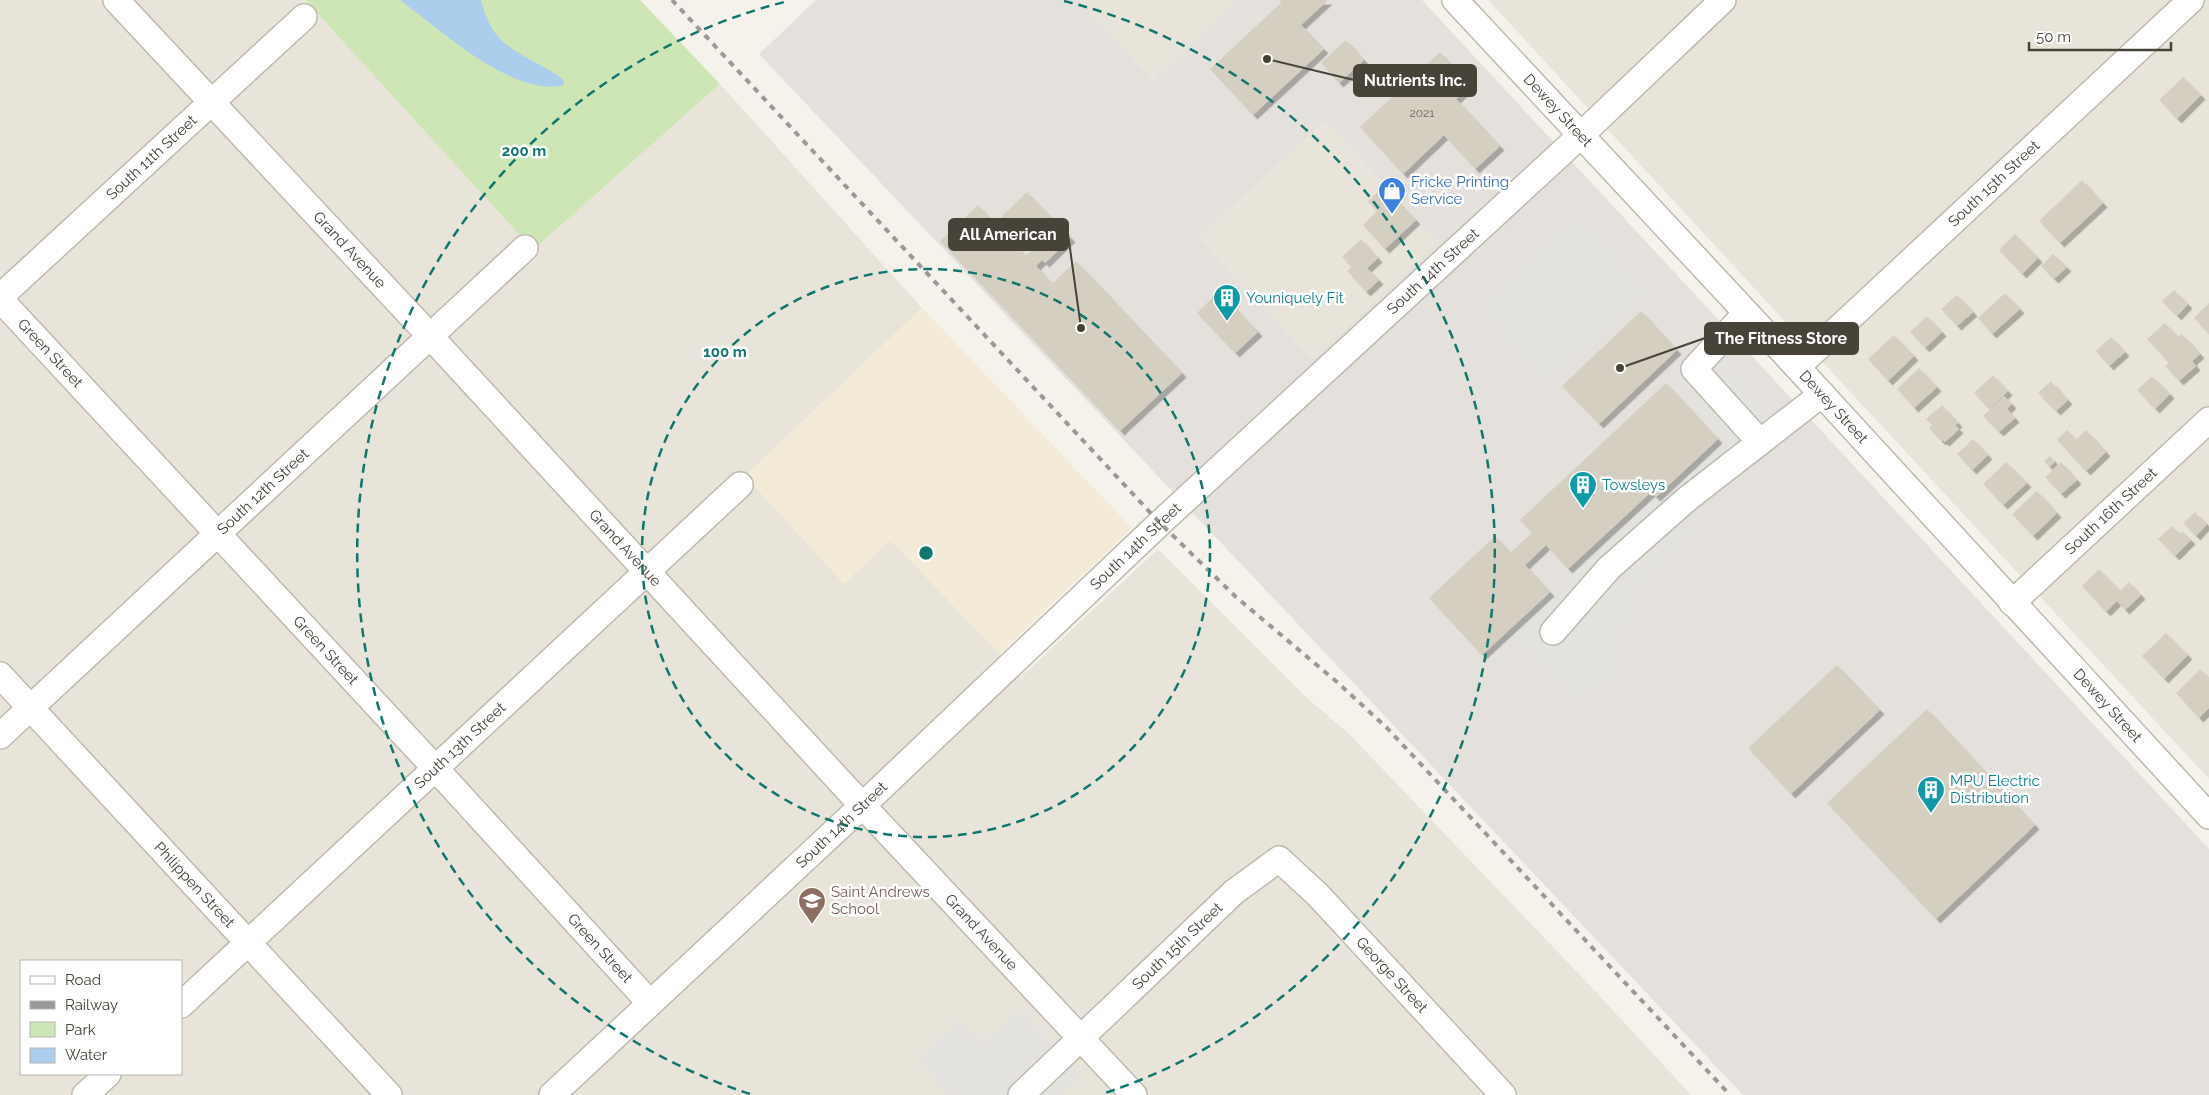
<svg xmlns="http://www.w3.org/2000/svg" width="2209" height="1095" font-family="Raleway,sans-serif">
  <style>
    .residential { fill: #e8e4d9; fill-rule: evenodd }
    .commercial { fill: #f4ead8 }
    .industrial { fill: #e4e1dc; fill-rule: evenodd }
    .green { fill: #cee6b6 }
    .parking { fill: #e3e2df }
    .water { fill: #acceed }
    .building { fill: #d5cfc1; filter: url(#shadow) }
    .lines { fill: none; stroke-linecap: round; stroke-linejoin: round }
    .minor-casing { stroke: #bfbaae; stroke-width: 28 }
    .minor { stroke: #fff; stroke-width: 25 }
    .rail { stroke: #999; stroke-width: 4; stroke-dasharray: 6 6; stroke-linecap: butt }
    .ring { fill: none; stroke: #0f766e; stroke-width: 2.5; stroke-dasharray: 9 6 }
    .labels { text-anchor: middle; stroke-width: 5; stroke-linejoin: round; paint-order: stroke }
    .number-label { font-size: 12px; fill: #6b665b }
    .street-label { font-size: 15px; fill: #484339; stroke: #fff }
    .shop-label { font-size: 15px; fill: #366cbe; stroke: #fff; text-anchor: start }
    .culture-label { font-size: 15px; fill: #0d838f; stroke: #fff; text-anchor: start }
    .education-label { font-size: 15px; fill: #785e54; stroke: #fff; text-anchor: start }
    .centre { fill: #0f766e; stroke: #fff; stroke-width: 2.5 }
    .ring-label { font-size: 15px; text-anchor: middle; font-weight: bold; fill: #0f766e; stroke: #fff; stroke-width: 5; stroke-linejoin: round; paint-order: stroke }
    .leader { fill: none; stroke: #484339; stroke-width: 2 }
    .callout-dot { fill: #484339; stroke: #fff; stroke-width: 2 }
    .callout { fill: #484339; stroke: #484339; stroke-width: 2 }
    .callout-label { font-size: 16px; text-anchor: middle; font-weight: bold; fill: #fff }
  </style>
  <defs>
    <filter id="shadow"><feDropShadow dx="4.5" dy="4.5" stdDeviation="0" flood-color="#0004"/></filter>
  </defs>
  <rect width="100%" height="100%" fill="#f4f2eb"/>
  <path class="residential" d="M 0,0 L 305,0 L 533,250 L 720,84 L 922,308 L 745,476 L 844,583 L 891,540 L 1021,677 L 1158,549 L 1306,697 L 1349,734 L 1597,993 L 1691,1095 L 0,1095 ZM 21,961 L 181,961 L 181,1074 L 21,1074 Z
    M 1080,0 L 1235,0 L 1153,80 Z
    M 1488,0 L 2209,0 L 2209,779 L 1854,396 Z
    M 1325,121 L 1438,242 L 1312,359 L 1199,238 Z"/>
  <path class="commercial" d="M 922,308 L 1132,528 L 999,654 L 891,540 L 844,584 L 745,476 Z"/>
  <path class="industrial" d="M 816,0 L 1080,0 L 1153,80 L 1235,0 L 1422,0 L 2209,849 L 2209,1095 L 1743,1095 L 759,54 ZM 1325,121 L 1438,242 L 1312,359 L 1199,238 Z"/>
  <path class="green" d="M 305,0 L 640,0 L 720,84 L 533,250 Z"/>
  <path class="parking" d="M 1577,212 L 1650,291 L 1549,386 L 1475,308 Z
    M 1707,342 L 1794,436 L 1709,499 L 1706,522 L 1637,592 L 1615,675 L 1579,709 L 1506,633 L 1650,497 L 1655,501 L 1721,439 L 1666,378 Z
    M 1019,1009 L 1082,1076 L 1061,1095 L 949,1095 L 917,1059 L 958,1020 L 981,1044 Z"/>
  <path class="water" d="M 400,0 L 481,0 C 484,11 488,23 495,33 C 510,53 543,64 563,79 L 564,85 C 515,99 438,28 400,0 Z"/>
  <path class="building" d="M 1280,0 L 1328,0 L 1301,25 L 1324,49 L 1253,115 L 1210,69 L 1281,3 Z
    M 1346,40 L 1364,60 L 1339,83 L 1321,63 Z
    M 1440,52 L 1471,85 L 1456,99 L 1500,146 L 1475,169 L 1444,135 L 1403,174 L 1360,127 Z
    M 2183,77 L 2201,95 L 2177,119 L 2159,100 Z
    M 2082,180 L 2103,203 L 2060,243 L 2039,221 Z
    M 1384,186 L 1416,220 L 1385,249 L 1363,225 L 1377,211 L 1368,201 Z
    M 1027,192 L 1071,238 L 1045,263 L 1042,260 L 1036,266 L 1052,284 L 1076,261 L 1182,373 L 1120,431 L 940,241 L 978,205 L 1026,256 L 1032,250 L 1001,217 Z
    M 2015,234 L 2038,258 L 2022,274 L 1999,250 Z
    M 1361,239 L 1378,258 L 1367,268 L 1379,280 L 1366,292 L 1347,271 L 1352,267 L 1342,257 Z
    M 2053,254 L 2067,267 L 2054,279 L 2041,266 Z
    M 2174,290 L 2188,304 L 2177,316 L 2162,301 Z
    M 1219,291 L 1258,332 L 1235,353 L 1197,313 Z
    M 2005,293 L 2020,309 L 1992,334 L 1978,318 Z
    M 1957,295 L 1973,312 L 1957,326 L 1941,309 Z
    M 2209,303 L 2209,334 L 2194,318 Z
    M 1641,311 L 1677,350 L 1599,424 L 1562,386 Z
    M 1927,316 L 1942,332 L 1925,348 L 1910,332 Z
    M 2165,323 L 2178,337 L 2182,334 L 2200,354 L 2192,361 L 2196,366 L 2179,381 L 2165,366 L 2169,363 L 2147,339 Z
    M 1894,335 L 1914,356 L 1888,381 L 1868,359 Z
    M 2111,337 L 2125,352 L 2109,366 L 2096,351 Z
    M 1919,368 L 1937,387 L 1914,408 L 1897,389 Z
    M 1993,375 L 2008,391 L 1989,409 L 1974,393 Z
    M 2152,376 L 2170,394 L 2155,409 L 2137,390 Z
    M 2051,381 L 2068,400 L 2056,411 L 2038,393 Z
    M 1666,383 L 1718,439 L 1656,497 L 1651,492 L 1568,569 L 1546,545 L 1525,565 L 1550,592 L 1482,655 L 1429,598 L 1495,536 L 1510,553 L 1532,533 L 1520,520 Z
    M 2004,396 L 2012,404 L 2007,409 L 2015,418 L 1999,432 L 1983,416 Z
    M 1942,405 L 1958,423 L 1955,425 L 1959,429 L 1945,442 L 1943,440 L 1941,441 L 1929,428 L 1932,425 L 1926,419 Z
    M 2067,430 L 2076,440 L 2086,430 L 2106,452 L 2086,471 L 2057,440 Z
    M 1973,439 L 1988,455 L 1972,470 L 1957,454 Z
    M 2050,456 L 2055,462 L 2049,467 L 2044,461 Z
    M 2006,462 L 2027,483 L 2003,505 L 1983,484 Z
    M 2061,462 L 2077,480 L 2061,494 L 2045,477 Z
    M 2037,491 L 2057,513 L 2033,536 L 2012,514 Z
    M 2195,512 L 2207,524 L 2196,536 L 2183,523 Z
    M 2172,526 L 2180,534 L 2182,531 L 2191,540 L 2175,556 L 2158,539 Z
    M 2099,569 L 2120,591 L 2129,582 L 2141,595 L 2125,610 L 2117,601 L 2106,612 L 2082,586 Z
    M 2166,633 L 2188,655 L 2164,679 L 2142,656 Z
    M 1837,665 L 1880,710 L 1791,794 L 1748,748 Z
    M 2200,669 L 2209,678 L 2209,708 L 2199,718 L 2176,693 Z
    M 1927,709 L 2035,825 L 1936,919 L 1827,803 Z"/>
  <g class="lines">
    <defs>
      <g id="minor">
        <path id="s1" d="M 116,0 L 430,336 L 847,789 L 1134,1095"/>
        <path id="s2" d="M 1455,0 L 1797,367 L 2209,816"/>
        <path id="s3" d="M 0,297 L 304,17"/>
        <path id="s4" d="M 0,299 L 435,768 L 650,1003"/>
        <path d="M 1746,313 L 1694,369 L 1760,442"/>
        <path id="s5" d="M 1797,367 L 2191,0"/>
        <path id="s6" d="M 2012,603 L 2209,420"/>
        <path d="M 1553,632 L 1609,568 L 1687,499 L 1822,394"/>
        <path id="s7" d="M 0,675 L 389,1095"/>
        <path id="s8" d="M 0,736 L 525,248"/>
        <path id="s9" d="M 181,1005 L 740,485"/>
        <path d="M 85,1095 L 108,1074"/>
        <path id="s10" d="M 552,1095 L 863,805 L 1160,523 L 1581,135 L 1723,0"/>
        <path id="s11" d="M 1021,1095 L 1234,892 L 1279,859 L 1318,895 L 1503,1095"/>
      </g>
    </defs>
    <use href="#minor" class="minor-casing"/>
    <use href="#minor" class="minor"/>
    <path class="rail" d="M 672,0 L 1160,523 L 1236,597 L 1337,682 L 1387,728 L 1730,1095"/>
  </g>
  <g class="ring">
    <circle cx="926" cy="553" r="284"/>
    <path d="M750 1094A569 569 0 0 1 788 1M1064 1A569 569 0 0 1 1102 1094"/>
  </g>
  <defs>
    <symbol id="shop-pin" viewBox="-11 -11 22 30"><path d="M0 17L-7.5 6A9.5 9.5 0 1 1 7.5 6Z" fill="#3f7fe0" stroke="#fff"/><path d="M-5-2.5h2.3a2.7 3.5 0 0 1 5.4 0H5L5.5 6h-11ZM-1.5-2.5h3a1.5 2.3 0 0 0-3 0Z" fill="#fff"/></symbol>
    <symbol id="building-pin" viewBox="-11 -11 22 30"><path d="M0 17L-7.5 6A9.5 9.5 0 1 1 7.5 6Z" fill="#0f9aa8" stroke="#fff"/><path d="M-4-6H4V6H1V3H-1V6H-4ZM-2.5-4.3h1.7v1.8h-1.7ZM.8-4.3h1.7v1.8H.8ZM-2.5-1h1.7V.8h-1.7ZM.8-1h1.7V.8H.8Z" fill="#fff"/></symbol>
    <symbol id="school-pin" viewBox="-11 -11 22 30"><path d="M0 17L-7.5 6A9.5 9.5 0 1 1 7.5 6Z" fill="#8d6e63" stroke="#fff"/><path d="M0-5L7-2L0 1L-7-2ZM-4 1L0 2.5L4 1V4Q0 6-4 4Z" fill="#fff"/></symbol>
  </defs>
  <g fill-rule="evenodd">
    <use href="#shop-pin" x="1376" y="175" width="32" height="43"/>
    <use href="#building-pin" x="1211" y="282" width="32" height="43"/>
    <use href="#building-pin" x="1567" y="469" width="32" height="43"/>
    <use href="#building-pin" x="1915" y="774" width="32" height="43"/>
    <use href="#school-pin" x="796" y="885" width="32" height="43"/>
  </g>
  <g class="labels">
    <g class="number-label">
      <text x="1422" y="117">2021</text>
    </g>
    <g class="street-label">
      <text dy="5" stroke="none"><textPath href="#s2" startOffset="151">Dewey Street</textPath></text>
      <text dy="5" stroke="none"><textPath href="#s3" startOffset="206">South 11th Street</textPath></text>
      <text dy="5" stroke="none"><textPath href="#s5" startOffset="269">South 15th Street</textPath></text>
      <text dy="5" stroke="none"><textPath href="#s1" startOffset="342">Grand Avenue</textPath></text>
      <text dy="5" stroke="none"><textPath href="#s10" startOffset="1206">South 14th Street</textPath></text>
      <text dy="5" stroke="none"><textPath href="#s4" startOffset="74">Green Street</textPath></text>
      <text dy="5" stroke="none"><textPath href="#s2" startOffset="556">Dewey Street</textPath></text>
      <text dy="5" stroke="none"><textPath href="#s8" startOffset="359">South 12th Street</textPath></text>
      <text dy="5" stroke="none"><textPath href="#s6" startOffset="135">South 16th Street</textPath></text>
      <text dy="5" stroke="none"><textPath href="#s10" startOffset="801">South 14th Street</textPath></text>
      <text dy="5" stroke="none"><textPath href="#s1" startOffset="748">Grand Avenue</textPath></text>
      <text dy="5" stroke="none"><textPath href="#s4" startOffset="479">Green Street</textPath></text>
      <text dy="5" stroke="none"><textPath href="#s2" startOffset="961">Dewey Street</textPath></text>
      <text dy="5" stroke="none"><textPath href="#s9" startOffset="381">South 13th Street</textPath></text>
      <text dy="5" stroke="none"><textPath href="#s10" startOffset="396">South 14th Street</textPath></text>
      <text dy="5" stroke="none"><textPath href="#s7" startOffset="286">Philippen Street</textPath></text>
      <text dy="5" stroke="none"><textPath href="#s1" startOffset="1272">Grand Avenue</textPath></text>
      <text dy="5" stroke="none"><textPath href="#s11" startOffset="216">South 15th Street</textPath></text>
      <text dy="5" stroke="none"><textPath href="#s4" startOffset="884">Green Street</textPath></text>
      <text dy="5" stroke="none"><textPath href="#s11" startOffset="512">George Street</textPath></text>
    </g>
    <g class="shop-label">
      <text x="1411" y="187">Fricke Printing<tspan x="1411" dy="17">Service</tspan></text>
    </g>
    <g class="culture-label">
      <text x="1246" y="303">Youniquely Fit</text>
      <text x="1602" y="490">Towsleys</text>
      <text x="1950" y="786">MPU Electric<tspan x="1950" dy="17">Distribution</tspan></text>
    </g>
    <g class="education-label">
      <text x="831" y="897">Saint Andrews<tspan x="831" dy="17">School</tspan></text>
    </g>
  </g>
  <circle cx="926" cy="553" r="8" class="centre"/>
  <g class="ring-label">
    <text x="524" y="156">200 m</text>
    <text x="725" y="357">100 m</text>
  </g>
  <path class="leader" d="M1267 59L1354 80M1081 328L1068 234M1620 368L1705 338"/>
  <g class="callout-dot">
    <circle cx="1267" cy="59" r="5"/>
    <circle cx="1081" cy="328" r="5"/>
    <circle cx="1620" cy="368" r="5"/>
  </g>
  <g class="callout">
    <rect x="1354" y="65" width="122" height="31" rx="5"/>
    <rect x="949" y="219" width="119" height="31" rx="5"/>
    <rect x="1705" y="323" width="153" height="31" rx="5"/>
  </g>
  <g class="callout-label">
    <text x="1415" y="86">Nutrients Inc.</text>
    <text x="1008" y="240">All American</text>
    <text x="1781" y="344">The Fitness Store</text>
  </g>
  <rect x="20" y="960" width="162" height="115" fill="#ffffff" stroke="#b6b4b0"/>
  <rect x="30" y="976" width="25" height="8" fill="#ffffff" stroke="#b6b4b0"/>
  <text x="65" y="985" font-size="15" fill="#484339">Road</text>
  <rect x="30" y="1001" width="25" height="8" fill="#999999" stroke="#b6b4b0"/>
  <text x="65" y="1010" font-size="15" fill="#484339">Railway</text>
  <rect x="30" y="1022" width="25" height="15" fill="#cee6b6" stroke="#b6b4b0"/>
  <text x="65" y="1035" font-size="15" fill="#484339">Park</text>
  <rect x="30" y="1048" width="25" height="15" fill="#acceed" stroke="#b6b4b0"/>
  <text x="65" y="1060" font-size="15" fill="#484339">Water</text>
  <path d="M2029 42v8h142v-8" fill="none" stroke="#484339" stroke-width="2.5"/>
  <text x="2036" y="42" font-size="15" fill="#484339" stroke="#ffffff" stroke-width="4" paint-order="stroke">50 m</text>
</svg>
